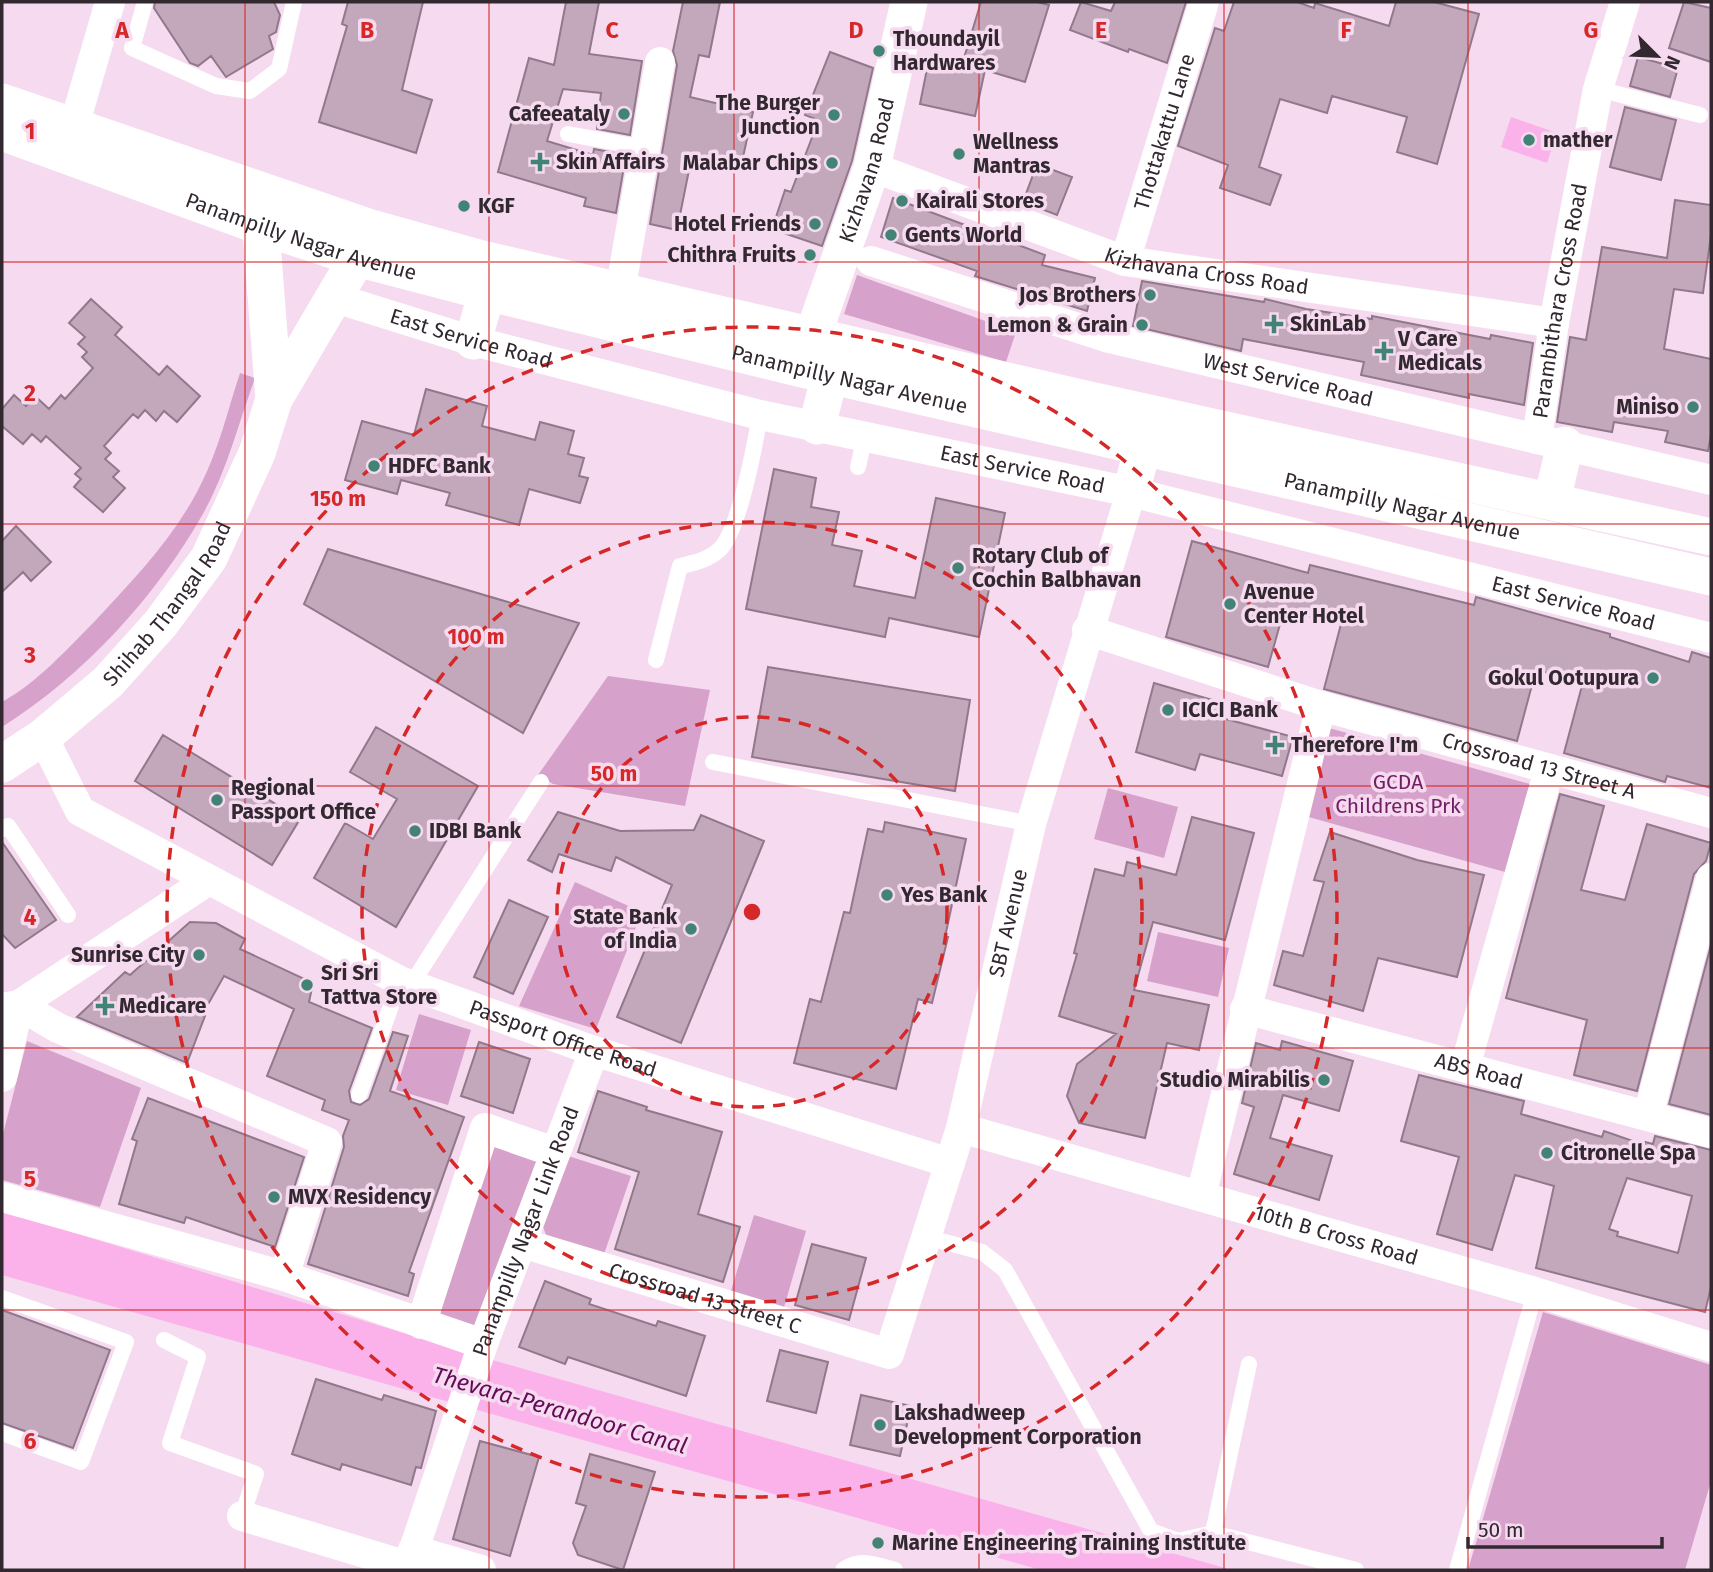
<svg xmlns="http://www.w3.org/2000/svg" width="1713" height="1572" font-family="'Fira Sans',sans-serif">
  <style>
    .green { fill: #d6a1ca }
    .water { fill: #fbb1ea }
    .building { fill: #c3a8bc; stroke: #91788b; stroke-width: 2; fill-rule: evenodd }
    .lines { fill: none; stroke-linecap: round; stroke-linejoin: round }
    .service { stroke: #fff; stroke-width: 16 }
    .minor { stroke: #fff; stroke-width: 30 }
    .tertiary { stroke: #fff; stroke-width: 37 }
    .grid { fill: none; stroke: #d62828; stroke-width: 2; stroke-opacity: 0.55 }
    .ring { fill: none; stroke: #d62828; stroke-width: 3.5; stroke-dasharray: 12 9 }
    .poi-dot { fill: #418374; stroke: #f6daef; stroke-width: 2.5 }
    .labels { text-anchor: middle; stroke-width: 7; stroke-linejoin: round; paint-order: stroke }
    .poi-label { font-size: 21px; font-weight: bold; fill: #322830; stroke: #f6daef; text-anchor: start }
    .street-label { font-size: 21px; fill: #322830; stroke: #f6daef }
    .park-label { font-size: 21px; fill: #711e65; stroke: #f6daef }
    .water-label { font-size: 23px; font-style: italic; fill: #620b56; stroke: #f6daef }
    .grid-label { font-size: 23px; text-anchor: middle; font-weight: bold; fill: #d62828; stroke: #f6daef; stroke-width: 7; stroke-linejoin: round; paint-order: stroke }
    .centre { fill: #d62828; stroke: #f6daef; stroke-width: 3.5 }
    .ring-label { font-size: 21px; text-anchor: middle; font-weight: bold; fill: #d62828; stroke: #f6daef; stroke-width: 7; stroke-linejoin: round; paint-order: stroke }
  </style>
  <rect width="100%" height="100%" fill="#f6daef"/>
  <path class="green" d="M 857,275 L 1016,332 L 1006,362 L 844,314 Z
    M 240,373 L 255,378 C 239,422 227,470 204,512 C 157,596 83,676 2,727 L 2,702 C 38,682 65,651 94,622 C 134,579 175,537 201,484 C 219,449 228,409 240,373 Z
    M 608,676 L 710,690 L 685,806 L 553,784 L 538,775 Z
    M 1329,728 L 1530,784 L 1505,872 L 1305,816 Z
    M 1108,788 L 1178,807 L 1164,858 L 1094,839 Z
    M 575,882 L 642,912 L 596,1029 L 519,1006 Z
    M 1158,932 L 1229,948 L 1218,997 L 1147,981 Z
    M 419,1014 L 471,1030 L 448,1105 L 396,1090 Z
    M 27,1041 L 141,1088 L 100,1207 L 2,1180 L 2,1138 Z
    M 501,1143 L 535,1156 L 540,1171 L 474,1328 L 441,1314 L 436,1299 L 488,1150 Z
    M 565,1155 L 631,1176 L 603,1257 L 549,1243 L 542,1224 Z
    M 754,1215 L 806,1231 L 783,1311 L 730,1294 Z
    M 1543,1312 L 1711,1365 L 1711,1481 L 1685,1570 L 1468,1570 Z"/>
  <path class="water" d="M 1511,117 L 1557,133 L 1547,163 L 1501,147 Z
    M 2,1211 L 499,1362 L 1232,1570 L 1041,1570 L 2,1275 Z"/>
  <path class="building" d="M 155,2 L 274,2 L 280,15 L 276,32 L 269,36 L 273,49 L 226,77 L 211,56 L 198,66 L 190,63 L 154,8 Z
    M 348,2 L 423,2 L 402,90 L 432,100 L 416,153 L 319,122 L 347,26 L 342,24 Z
    M 566,2 L 599,2 L 589,54 L 642,61 L 630,135 L 597,129 L 601,93 L 563,89 L 547,141 L 593,155 L 594,149 L 626,155 L 616,213 L 584,206 L 586,198 L 498,172 L 529,58 L 554,65 Z
    M 683,2 L 720,2 L 709,57 L 699,55 L 690,97 L 753,112 L 741,166 L 692,155 L 677,230 L 650,224 L 677,65 L 673,51 Z
    M 981,2 L 1037,2 L 1049,5 L 1025,82 L 985,70 L 975,116 L 920,104 L 928,64 L 960,71 Z
    M 1081,2 L 1111,11 L 1115,2 L 1186,2 L 1167,63 L 1129,49 L 1128,52 L 1070,30 Z
    M 1234,2 L 1297,2 L 1314,8 L 1315,3 L 1389,26 L 1396,2 L 1434,2 L 1479,14 L 1437,164 L 1397,152 L 1407,117 L 1332,96 L 1327,113 L 1280,99 L 1259,167 L 1281,175 L 1270,205 L 1220,188 L 1228,165 L 1178,146 L 1215,28 L 1224,31 Z
    M 1684,2 L 1711,8 L 1711,62 L 1669,48 Z
    M 830,52 L 873,68 L 852,161 L 822,246 L 772,229 L 785,190 L 791,192 L 813,135 L 818,120 L 805,115 Z
    M 1638,57 L 1678,68 L 1670,97 L 1630,86 Z
    M 1625,107 L 1676,120 L 1661,180 L 1610,167 Z
    M 1037,164 L 1072,177 L 1057,215 L 1023,202 Z
    M 893,198 L 1045,255 L 1042,265 L 1095,278 L 1087,311 L 975,276 L 977,271 L 881,237 Z
    M 1675,200 L 1711,205 L 1711,235 L 1703,293 L 1674,289 L 1664,349 L 1711,359 L 1711,435 L 1708,451 L 1665,442 L 1668,431 L 1614,422 L 1612,432 L 1557,422 L 1570,337 L 1586,340 L 1602,247 L 1667,258 Z
    M 1142,281 L 1264,302 L 1265,299 L 1306,309 L 1372,319 L 1372,316 L 1490,339 L 1491,335 L 1533,343 L 1524,405 L 1469,394 L 1469,398 L 1361,375 L 1364,362 L 1243,339 L 1241,351 L 1133,326 Z
    M 91,299 L 122,327 L 115,335 L 159,375 L 167,366 L 200,396 L 177,422 L 164,411 L 156,421 L 145,410 L 138,418 L 133,414 L 104,446 L 111,453 L 105,459 L 119,471 L 113,477 L 125,488 L 103,512 L 74,487 L 81,479 L 75,474 L 81,468 L 46,436 L 41,442 L 32,434 L 23,444 L 2,426 L 2,409 L 14,395 L 26,406 L 35,396 L 49,409 L 61,395 L 65,399 L 93,368 L 82,357 L 87,352 L 78,344 L 85,337 L 69,323 Z
    M 426,389 L 487,406 L 482,426 L 535,440 L 540,422 L 574,431 L 568,454 L 584,458 L 579,476 L 588,478 L 580,503 L 529,489 L 519,525 L 446,505 L 450,493 L 401,480 L 397,494 L 345,480 L 362,421 L 414,435 Z
    M 774,469 L 816,478 L 811,507 L 839,512 L 832,545 L 862,551 L 854,586 L 915,598 L 936,498 L 1005,513 L 979,637 L 889,618 L 885,637 L 746,609 Z
    M 16,526 L 51,562 L 31,581 L 23,572 L 2,592 L 2,541 Z
    M 1192,541 L 1308,573 L 1310,565 L 1474,605 L 1476,597 L 1610,634 L 1610,637 L 1689,662 L 1692,652 L 1711,658 L 1711,788 L 1667,776 L 1665,782 L 1564,753 L 1583,682 L 1536,670 L 1517,741 L 1324,689 L 1341,624 L 1284,610 L 1268,667 L 1166,637 Z
    M 328,549 L 579,623 L 523,733 L 304,604 Z
    M 768,667 L 970,700 L 955,791 L 752,757 Z
    M 1154,683 L 1219,702 L 1215,716 L 1293,737 L 1282,776 L 1200,754 L 1195,770 L 1136,752 Z
    M 376,727 L 478,786 L 396,927 L 314,878 L 345,823 L 373,839 L 397,799 L 350,772 Z
    M 163,735 L 300,819 L 272,865 L 135,781 Z
    M 1560,794 L 1604,806 L 1581,890 L 1625,900 L 1647,824 L 1711,843 L 1706,861 L 1694,874 L 1637,1091 L 1574,1075 L 1587,1020 L 1506,998 Z
    M 558,812 L 620,831 L 694,830 L 701,815 L 764,841 L 681,1043 L 617,1017 L 672,885 L 616,857 L 611,871 L 559,854 L 552,872 L 528,860 Z
    M 1192,817 L 1254,833 L 1225,940 L 1153,922 L 1134,990 L 1209,1005 L 1199,1050 L 1167,1043 L 1145,1138 L 1079,1123 L 1067,1096 L 1077,1064 L 1116,1034 L 1059,1016 L 1077,954 L 1074,953 L 1095,869 L 1124,876 L 1127,862 L 1176,875 Z
    M 885,822 L 966,839 L 945,937 L 948,937 L 932,1003 L 918,999 L 896,1089 L 794,1063 L 810,999 L 821,1002 L 844,912 L 850,913 L 868,829 L 883,832 Z
    M 1330,832 L 1417,860 L 1484,875 L 1457,977 L 1378,958 L 1363,1011 L 1274,985 L 1283,951 L 1303,956 L 1324,882 L 1314,880 Z
    M 2,842 L 56,920 L 15,948 L 2,934 Z
    M 509,900 L 548,917 L 513,994 L 474,977 Z
    M 190,922 L 216,923 L 245,939 L 240,949 L 313,983 L 309,1002 L 372,1028 L 349,1091 L 351,1102 L 360,1105 L 369,1099 L 393,1032 L 408,1036 L 390,1091 L 464,1117 L 409,1272 L 414,1274 L 408,1296 L 308,1264 L 344,1147 L 343,1136 L 349,1120 L 322,1110 L 325,1100 L 267,1076 L 294,1009 L 224,976 L 202,1015 L 205,1016 L 187,1063 L 77,1017 L 125,972 L 130,975 Z
    M 1711,945 L 1711,1115 L 1669,1104 Z
    M 1282,1041 L 1353,1061 L 1339,1111 L 1283,1095 L 1270,1138 L 1332,1156 L 1319,1200 L 1234,1174 L 1254,1107 L 1242,1103 L 1256,1043 L 1280,1050 Z
    M 479,1042 L 530,1059 L 513,1113 L 461,1096 Z
    M 1419,1075 L 1524,1101 L 1521,1114 L 1602,1137 L 1604,1131 L 1644,1145 L 1645,1142 L 1653,1144 L 1655,1136 L 1711,1150 L 1711,1287 L 1705,1312 L 1536,1268 L 1554,1186 L 1515,1175 L 1492,1250 L 1437,1234 L 1459,1157 L 1401,1141 ZM 1627,1178 L 1692,1196 L 1678,1253 L 1617,1236 L 1618,1232 L 1609,1229 Z
    M 598,1091 L 647,1107 L 646,1110 L 722,1132 L 698,1214 L 740,1227 L 723,1282 L 615,1249 L 639,1172 L 578,1152 Z
    M 148,1098 L 304,1157 L 275,1247 L 186,1217 L 184,1223 L 119,1204 L 137,1141 L 132,1139 Z
    M 812,1244 L 866,1258 L 849,1320 L 795,1305 Z
    M 545,1281 L 591,1299 L 589,1304 L 656,1326 L 658,1321 L 705,1336 L 686,1396 L 568,1357 L 565,1364 L 519,1347 Z
    M 2,1310 L 110,1350 L 73,1448 L 2,1423 Z
    M 780,1350 L 828,1362 L 816,1413 L 767,1401 Z
    M 316,1379 L 382,1400 L 384,1395 L 436,1411 L 421,1468 L 416,1467 L 411,1485 L 342,1464 L 340,1470 L 292,1454 Z
    M 861,1395 L 911,1406 L 900,1456 L 850,1445 Z
    M 480,1441 L 539,1457 L 510,1556 L 453,1539 Z
    M 590,1454 L 655,1472 L 623,1570 L 578,1555 L 573,1543 L 586,1506 L 576,1503 Z"/>
  <g class="lines">
    <path class="service" d="M 145,2 L 132,48 L 216,86 L 250,91 L 279,69 L 294,2
      M 1598,89 L 1700,115
      M 568,134 L 645,148
      M 858,467 L 865,436
      M 656,660 L 680,566 C 694,563 708,560 719,550 C 739,532 755,444 760,415
      M 713,762 L 1031,824
      M 2,829 L 8,826 L 68,915
      M 411,985 L 541,782
      M 359,1095 L 400,981
      M 926,1237 L 982,1252 L 1005,1270 L 1151,1531 L 1178,1541 L 1213,1533
      M 2,1298 L 126,1342 L 81,1462 L 2,1433
      M 164,1340 L 198,1357 L 170,1443 L 256,1474 L 242,1516
      M 1249,1364 L 1213,1533 L 1356,1570
      M 843,1570 C 860,1558 875,1564 895,1570
      M 1457,1570 L 1535,1292"/>
    <g class="minor">
      <path d="M 74,126 L 110,2"/>
      <path id="s1" d="M 872,167 L 1125,261 L 1554,323"/>
      <path id="s2" d="M 871,261 L 1109,338 L 1711,480"/>
      <path id="s3" d="M 1125,261 L 1204,2"/>
      <path d="M 620,292 L 660,62"/>
      <path id="s4" d="M 335,298 L 473,341 L 760,415 L 1131,492 L 1711,638"/>
      <path id="s5" d="M 1537,439 L 1554,323 L 1598,89 L 1625,2"/>
      <path id="s6" d="M 1087,630 L 1321,706 L 1711,813"/>
      <path id="s7" d="M 43,737 L 80,811 L 400,981 L 594,1051 L 950,1163"/>
      <path d="M 2,1008 L 19,1005 L 58,1028 L 327,1142 L 284,1276"/>
      <path id="s8" d="M 1245,1009 L 1711,1133"/>
      <path d="M 1465,1067 L 1549,770"/>
      <path d="M 2,1077 L 19,1005 L 209,880"/>
      <path d="M 1648,1116 L 1711,878"/>
      <path id="s9" d="M 961,1128 L 1535,1292 L 1711,1347"/>
      <path d="M 1201,1196 L 1321,706"/>
      <path d="M 2,1197 L 284,1276 L 483,1344"/>
      <path id="s10" d="M 522,1243 L 889,1354 L 961,1128 L 1031,824 L 1131,492"/>
      <path d="M 421,1324 L 485,1128 L 554,1152"/>
      <path d="M 242,1516 L 408,1566"/>
      <path d="M 413,1550 L 481,1570"/>
      <path id="s11" d="M 407,1570 L 483,1344 L 594,1051"/>
    </g>
    <g class="tertiary">
      <path d="M 2,102 L 368,227 L 482,259 L 1081,398 L 1711,537"/>
      <path id="s12" d="M 2,132 L 260,226 L 357,258 L 487,292 L 802,369 L 1711,577"/>
      <path d="M 259,204 L 274,399"/>
      <path d="M 473,341 L 487,292"/>
      <path id="s13" d="M 805,358 L 872,167 L 909,2"/>
      <path d="M 817,426 L 830,375"/>
      <path d="M 1131,492 L 1149,425"/>
      <path d="M 1552,500 L 1565,445"/>
      <path id="s14" d="M 2,764 L 43,737 L 108,682 L 161,623 L 209,558 L 257,453 L 274,399 L 357,258 L 365,237"/>
    </g>
  </g>
  <path class="grid" d="M 245,2 L 245,1570M 489,2 L 489,1570M 734,2 L 734,1570M 979,2 L 979,1570M 1224,2 L 1224,1570M 1468,2 L 1468,1570M 2,262 L 1711,262M 2,524 L 1711,524M 2,786 L 1711,786M 2,1048 L 1711,1048M 2,1310 L 1711,1310"/>
  <g class="ring">
    <circle cx="752" cy="912" r="195"/>
    <circle cx="752" cy="912" r="390"/>
    <circle cx="752" cy="912" r="585"/>
  </g>
  <g class="poi-dot">
    <circle cx="879" cy="51" r="7"/>
    <circle cx="624" cy="114" r="7"/>
    <circle cx="834" cy="115" r="7"/>
    <circle cx="1529" cy="140" r="7"/>
    <circle cx="959" cy="154" r="7"/>
    <path d="M536.5 151.5h7v7h7v7h-7v7h-7v-7h-7v-7h7z"/>
    <circle cx="832" cy="163" r="7"/>
    <circle cx="902" cy="201" r="7"/>
    <circle cx="464" cy="206" r="7"/>
    <circle cx="815" cy="224" r="7"/>
    <circle cx="891" cy="235" r="7"/>
    <circle cx="810" cy="255" r="7"/>
    <circle cx="1150" cy="295" r="7"/>
    <path d="M1270.5 313.5h7v7h7v7h-7v7h-7v-7h-7v-7h7z"/>
    <circle cx="1142" cy="325" r="7"/>
    <path d="M1380.5 340.5h7v7h7v7h-7v7h-7v-7h-7v-7h7z"/>
    <circle cx="1693" cy="407" r="7"/>
    <circle cx="374" cy="466" r="7"/>
    <circle cx="958" cy="568" r="7"/>
    <circle cx="1230" cy="604" r="7"/>
    <circle cx="1653" cy="678" r="7"/>
    <circle cx="1168" cy="710" r="7"/>
    <path d="M1271.5 734.5h7v7h7v7h-7v7h-7v-7h-7v-7h7z"/>
    <circle cx="217" cy="800" r="7"/>
    <circle cx="415" cy="831" r="7"/>
    <circle cx="887" cy="895" r="7"/>
    <circle cx="691" cy="929" r="7"/>
    <circle cx="199" cy="955" r="7"/>
    <circle cx="307" cy="985" r="7"/>
    <path d="M101.5 995.5h7v7h7v7h-7v7h-7v-7h-7v-7h7z"/>
    <circle cx="1324" cy="1080" r="7"/>
    <circle cx="1547" cy="1153" r="7"/>
    <circle cx="274" cy="1197" r="7"/>
    <circle cx="880" cy="1425" r="7"/>
    <circle cx="878" cy="1543" r="7"/>
  </g>
  <g class="labels">
    <g class="poi-label">
      <text x="893" y="46">Thoundayil<tspan x="893" dy="24">Hardwares</tspan></text>
      <text x="820" y="110" text-anchor="end">The Burger<tspan x="820" dy="24">Junction</tspan></text>
      <text x="610" y="121" text-anchor="end">Cafeeataly</text>
      <text x="1543" y="147">mather</text>
      <text x="973" y="149">Wellness<tspan x="973" dy="24">Mantras</tspan></text>
      <text x="556" y="169">Skin Affairs</text>
      <text x="818" y="170" text-anchor="end">Malabar Chips</text>
      <text x="916" y="208">Kairali Stores</text>
      <text x="478" y="213">KGF</text>
      <text x="801" y="231" text-anchor="end">Hotel Friends</text>
      <text x="905" y="242">Gents World</text>
      <text x="796" y="262" text-anchor="end">Chithra Fruits</text>
      <text x="1136" y="302" text-anchor="end">Jos Brothers</text>
      <text x="1290" y="331">SkinLab</text>
      <text x="1128" y="332" text-anchor="end">Lemon &amp; Grain</text>
      <text x="1398" y="346">V Care<tspan x="1398" dy="24">Medicals</tspan></text>
      <text x="1679" y="414" text-anchor="end">Miniso</text>
      <text x="388" y="473">HDFC Bank</text>
      <text x="972" y="563">Rotary Club of<tspan x="972" dy="24">Cochin Balbhavan</tspan></text>
      <text x="1244" y="599">Avenue<tspan x="1244" dy="24">Center Hotel</tspan></text>
      <text x="1639" y="685" text-anchor="end">Gokul Ootupura</text>
      <text x="1182" y="717">ICICI Bank</text>
      <text x="1291" y="752">Therefore I'm</text>
      <text x="231" y="795">Regional<tspan x="231" dy="24">Passport Office</tspan></text>
      <text x="429" y="838">IDBI Bank</text>
      <text x="901" y="902">Yes Bank</text>
      <text x="677" y="924" text-anchor="end">State Bank<tspan x="677" dy="24">of India</tspan></text>
      <text x="185" y="962" text-anchor="end">Sunrise City</text>
      <text x="321" y="980">Sri Sri<tspan x="321" dy="24">Tattva Store</tspan></text>
      <text x="119" y="1013">Medicare</text>
      <text x="1310" y="1087" text-anchor="end">Studio Mirabilis</text>
      <text x="1561" y="1160">Citronelle Spa</text>
      <text x="288" y="1204">MVX Residency</text>
      <text x="894" y="1420">Lakshadweep<tspan x="894" dy="24">Development Corporation</tspan></text>
      <text x="892" y="1550">Marine Engineering Training Institute</text>
    </g>
    <g class="street-label">
      <text dy="7" stroke="none"><textPath href="#s3" startOffset="135">Thottakattu Lane</textPath></text>
      <text dy="7" stroke="none"><textPath href="#s13" startOffset="198">Kizhavana Road</textPath></text>
      <text dy="7" stroke="none"><textPath href="#s12" startOffset="317">Panampilly Nagar Avenue</textPath></text>
      <text dy="7" stroke="none"><textPath href="#s1" startOffset="352">Kizhavana Cross Road</textPath></text>
      <text dy="7" stroke="none"><textPath href="#s5" startOffset="140">Parambithara Cross Road</textPath></text>
      <text dy="7" stroke="none"><textPath href="#s4" startOffset="142">East Service Road</textPath></text>
      <text dy="7" stroke="none"><textPath href="#s12" startOffset="884">Panampilly Nagar Avenue</textPath></text>
      <text dy="7" stroke="none"><textPath href="#s2" startOffset="434">West Service Road</textPath></text>
      <text dy="7" stroke="none"><textPath href="#s4" startOffset="709">East Service Road</textPath></text>
      <text dy="7" stroke="none"><textPath href="#s12" startOffset="1451">Panampilly Nagar Avenue</textPath></text>
      <text dy="7" stroke="none"><textPath href="#s14" startOffset="233">Shihab Thangal Road</textPath></text>
      <text dy="7" stroke="none"><textPath href="#s4" startOffset="1276">East Service Road</textPath></text>
      <text dy="7" stroke="none"><textPath href="#s6" startOffset="472">Crossroad 13 Street A</textPath></text>
      <text dy="7" stroke="none"><textPath href="#s10" startOffset="831">SBT Avenue</textPath></text>
      <text dy="7" stroke="none"><textPath href="#s7" startOffset="618">Passport Office Road</textPath></text>
      <text dy="7" stroke="none"><textPath href="#s8" startOffset="242">ABS Road</textPath></text>
      <text dy="7" stroke="none"><textPath href="#s11" startOffset="359">Panampilly Nagar Link Road</textPath></text>
      <text dy="7" stroke="none"><textPath href="#s9" startOffset="390">10th B Cross Road</textPath></text>
      <text dy="7" stroke="none"><textPath href="#s10" startOffset="191">Crossroad 13 Street C</textPath></text>
    </g>
    <g class="park-label">
      <text x="1398" y="789">GCDA<tspan x="1398" dy="24">Childrens Prk</tspan></text>
    </g>
    <g class="water-label">
      <text transform="translate(560 1410) rotate(16)" y="8">Thevara-Perandoor Canal</text>
    </g>
  </g>
  <g class="grid-label">
    <text x="122" y="38">A</text>
    <text x="367" y="38">B</text>
    <text x="612" y="38">C</text>
    <text x="856" y="38">D</text>
    <text x="1101" y="38">E</text>
    <text x="1346" y="38">F</text>
    <text x="1591" y="38">G</text>
    <text x="30" y="139">1</text>
    <text x="30" y="401">2</text>
    <text x="30" y="663">3</text>
    <text x="30" y="925">4</text>
    <text x="30" y="1187">5</text>
    <text x="30" y="1449">6</text>
  </g>
  <circle cx="752" cy="912" r="10" class="centre"/>
  <g class="ring-label">
    <text x="338" y="506">150 m</text>
    <text x="476" y="644">100 m</text>
    <text x="614" y="781">50 m</text>
  </g>
  <rect width="1713" height="1572" fill="none" stroke="#322830" stroke-width="7"/>
  <g transform="translate(1657 56) rotate(114)" stroke="#f6daef" stroke-width="5" paint-order="stroke">
  <path d="M0-5L12 26L0 18L-12 26Z" fill="#322830"/>
  <text y="-10" font-size="19" font-weight="bold" text-anchor="middle" fill="#322830">N</text>
  </g>
  <path d="M1468 1537v10h194v-10" fill="none" stroke="#322830" stroke-width="3.5"/>
  <text x="1478" y="1537" font-size="21" fill="#322830" stroke="#f6daef" stroke-width="5" paint-order="stroke">50 m</text>
</svg>
